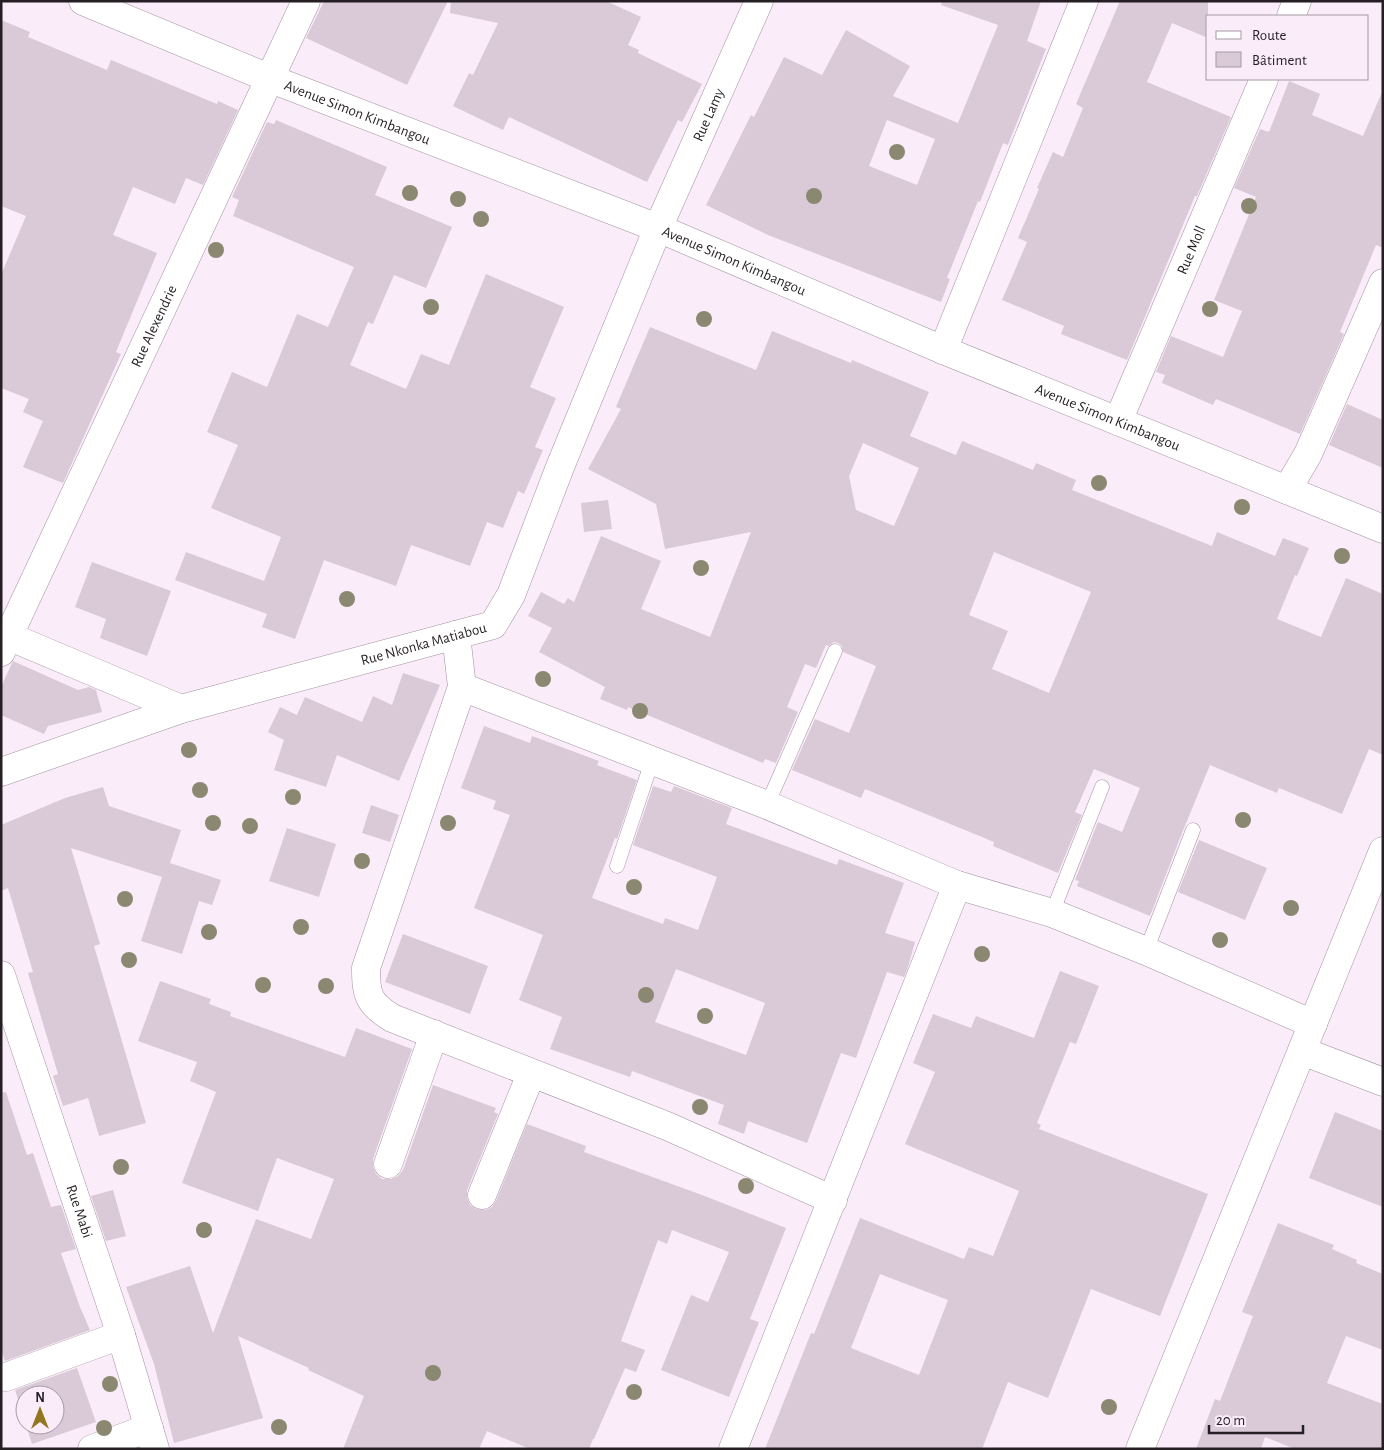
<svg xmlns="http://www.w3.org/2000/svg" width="1384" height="1450" font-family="'Alegreya Sans',sans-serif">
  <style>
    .building { fill: #dacad8; fill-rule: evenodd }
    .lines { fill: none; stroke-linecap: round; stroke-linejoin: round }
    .service-casing { stroke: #a1939f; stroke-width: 15 }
    .minor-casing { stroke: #a1939f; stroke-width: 29 }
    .tertiary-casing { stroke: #a1939f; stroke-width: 29 }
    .service { stroke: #fff; stroke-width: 14 }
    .minor { stroke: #fff; stroke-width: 28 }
    .tertiary { stroke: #fff; stroke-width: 28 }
    .tree { fill: #8a8870 }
    .labels { text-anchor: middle; stroke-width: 4; stroke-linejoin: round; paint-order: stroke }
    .street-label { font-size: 15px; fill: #251f24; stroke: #fbecf9 }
  </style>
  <rect width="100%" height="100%" fill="#fbecf9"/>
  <path class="building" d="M 324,1 L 448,1 L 407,85 L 306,38 Z
    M 451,1 L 606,1 L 641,17 L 628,45 L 639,50 L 638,53 L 702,84 L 682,122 L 678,120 L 647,182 L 509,117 L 503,130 L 453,106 L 469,73 L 473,75 L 498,23 L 450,13 Z
    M 942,1 L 1041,1 L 1027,41 L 1046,49 L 1008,145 L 1003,143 L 980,202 L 978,201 L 947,278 L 950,279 L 941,302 L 768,235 L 706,205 L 751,115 L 754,117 L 784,57 L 822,75 L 846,30 L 910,66 L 893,96 L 958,123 L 998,25 L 941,5 ZM 887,120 L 935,139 L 917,185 L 869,166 Z
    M 1120,1 L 1208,1 L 1208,38 L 1172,23 L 1147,82 L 1231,117 L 1197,196 L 1195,196 L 1127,360 L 1061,334 L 1064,326 L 1002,300 L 1027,242 L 1018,238 L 1039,189 L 1037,188 L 1053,152 L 1063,157 L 1083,108 L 1076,104 Z
    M 1,20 L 30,32 L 28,37 L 107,70 L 111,60 L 217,104 L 218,101 L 238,110 L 203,185 L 186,178 L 175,204 L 133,187 L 113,235 L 157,253 L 116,352 L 121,354 L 63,483 L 23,467 L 43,421 L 23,412 L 29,399 L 1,388 L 1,275 L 26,216 L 1,206 Z
    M 1289,81 L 1320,94 L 1312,115 L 1363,136 L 1383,90 L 1383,248 L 1376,245 L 1340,332 L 1344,334 L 1300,434 L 1216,399 L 1213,405 L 1162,383 L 1165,375 L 1156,372 L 1171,336 L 1223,357 L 1242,311 L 1214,300 L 1256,197 L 1234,188 L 1260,129 L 1269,132 Z
    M 276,120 L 387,167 L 375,195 L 452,227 L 426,288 L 394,275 L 373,324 L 368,322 L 350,365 L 406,389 L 421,354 L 449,365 L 486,274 L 564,307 L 530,387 L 556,398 L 535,447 L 543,450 L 524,494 L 518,491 L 503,528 L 487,522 L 470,566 L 411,545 L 396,586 L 324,560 L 295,639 L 262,627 L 267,614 L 175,580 L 186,552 L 264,581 L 281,537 L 211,508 L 238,445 L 207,432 L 232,372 L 267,387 L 297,314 L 328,327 L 354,267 L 233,216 L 239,200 L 232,197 L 267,122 L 274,124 Z
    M 650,327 L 756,370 L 772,331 L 851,363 L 852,360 L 929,392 L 910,436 L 956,455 L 962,441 L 1033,470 L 1036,463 L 1076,480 L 1072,490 L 1212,546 L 1217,532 L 1275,556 L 1283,538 L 1309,548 L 1297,576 L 1295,575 L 1277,619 L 1321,637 L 1346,578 L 1383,594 L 1383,755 L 1369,749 L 1342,814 L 1279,788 L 1277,793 L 1210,765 L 1182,833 L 1150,916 L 1077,886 L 1079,881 L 1075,880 L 1098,822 L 1122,832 L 1140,788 L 1094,769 L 1075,812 L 1082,815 L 1058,873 L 993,846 L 994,842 L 865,789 L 861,798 L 792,770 L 815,719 L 849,733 L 876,666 L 843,652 L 842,646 L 838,643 L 834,642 L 828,646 L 826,645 L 816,668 L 805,664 L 787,707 L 798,712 L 776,763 L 765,759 L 763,763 L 628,707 L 627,710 L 600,699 L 605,687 L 539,652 L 552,628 L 528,616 L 541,592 L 564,604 L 568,598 L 574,602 L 601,536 L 661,561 L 641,609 L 710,637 L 751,532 L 665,549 L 656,504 L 588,469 L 621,409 L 616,407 ZM 863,443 L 919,468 L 894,526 L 856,510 L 849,476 ZM 994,552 L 1091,592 L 1049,693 L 992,669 L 1008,631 L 969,615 Z
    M 1347,404 L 1383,420 L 1383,468 L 1329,445 Z
    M 608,500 L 612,529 L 584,532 L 581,503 Z
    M 92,562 L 171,591 L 147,656 L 100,638 L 106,619 L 75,607 Z
    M 13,661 L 78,690 L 89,687 L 96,690 L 102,712 L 48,726 L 44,734 L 1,715 L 1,687 Z
    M 403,673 L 440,685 L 399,781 L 337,755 L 326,787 L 274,770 L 284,740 L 268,732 L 280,707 L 297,715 L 305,697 L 362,722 L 373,696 L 392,705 Z
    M 484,726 L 530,743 L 532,736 L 599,761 L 597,765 L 637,780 L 617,839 L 615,838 L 592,898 L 663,924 L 665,918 L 698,930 L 717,877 L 633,845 L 653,786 L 671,792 L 674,786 L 732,808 L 726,824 L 837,865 L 839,859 L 904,883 L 885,933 L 915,942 L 908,967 L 904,977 L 887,972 L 856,1058 L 841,1053 L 807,1143 L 748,1121 L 744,1134 L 718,1124 L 724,1105 L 632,1071 L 630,1077 L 550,1049 L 562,1017 L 519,1000 L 543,935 L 474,908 L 510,815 L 493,809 L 496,801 L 461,788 ZM 676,969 L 765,1003 L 746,1055 L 655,1022 Z
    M 103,787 L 109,806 L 181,830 L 170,863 L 221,880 L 212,905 L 199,901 L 182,954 L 141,941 L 162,877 L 71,848 L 100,944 L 94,946 L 146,1123 L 99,1136 L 88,1098 L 63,1106 L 53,1076 L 58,1074 L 28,973 L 33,972 L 8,888 L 1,891 L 1,825 L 65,798 Z
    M 371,805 L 399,815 L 390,842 L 362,833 Z
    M 287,828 L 336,844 L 319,897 L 269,881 Z
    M 1199,840 L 1267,868 L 1245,920 L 1178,892 Z
    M 403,934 L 488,966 L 470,1014 L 385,982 Z
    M 1060,971 L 1099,986 L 1076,1044 L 1070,1042 L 1037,1123 L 1041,1125 L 1039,1129 L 1208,1194 L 1160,1316 L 1091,1289 L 1048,1398 L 1008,1382 L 982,1449 L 765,1449 L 811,1333 L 814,1334 L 860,1218 L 964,1259 L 969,1247 L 993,1256 L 1019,1191 L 905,1144 L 935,1072 L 913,1063 L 933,1014 L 971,1028 L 976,1016 L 1034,1038 ZM 880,1274 L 948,1300 L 919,1375 L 851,1348 Z
    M 160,981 L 211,999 L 209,1004 L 231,1012 L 230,1016 L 345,1057 L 356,1028 L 412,1049 L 373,1159 L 373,1167 L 376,1174 L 382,1179 L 391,1179 L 398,1176 L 403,1170 L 433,1085 L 496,1108 L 494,1112 L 498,1114 L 467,1190 L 467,1198 L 470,1205 L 476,1209 L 485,1210 L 492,1207 L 496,1201 L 527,1124 L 586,1146 L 584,1152 L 702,1195 L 786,1228 L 750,1319 L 759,1322 L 729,1397 L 661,1370 L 691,1295 L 708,1302 L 729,1252 L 672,1230 L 667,1244 L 658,1240 L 621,1341 L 645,1350 L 636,1372 L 625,1368 L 594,1439 L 593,1439 L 589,1449 L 530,1449 L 487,1431 L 479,1449 L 343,1449 L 364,1396 L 308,1370 L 309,1368 L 238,1336 L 263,1418 L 174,1443 L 154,1364 L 126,1287 L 190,1266 L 213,1333 L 256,1219 L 311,1239 L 334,1179 L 277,1158 L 258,1211 L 182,1183 L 216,1092 L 190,1081 L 197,1062 L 138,1041 Z
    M 6,1092 L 27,1155 L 33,1153 L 51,1207 L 61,1205 L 76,1249 L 61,1253 L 80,1307 L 90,1330 L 5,1361 L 1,1349 L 1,1093 Z
    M 1335,1112 L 1383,1131 L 1383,1207 L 1309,1178 Z
    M 113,1190 L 126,1236 L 106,1241 L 91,1196 Z
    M 1278,1223 L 1334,1245 L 1332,1249 L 1357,1260 L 1356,1263 L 1383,1274 L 1383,1350 L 1346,1336 L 1327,1383 L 1383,1404 L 1383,1449 L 1295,1449 L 1265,1437 L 1261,1449 L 1196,1449 L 1215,1399 L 1220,1401 L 1253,1316 L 1242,1312 Z
    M 77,1368 L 96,1422 L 32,1444 L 26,1425 L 55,1425 L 55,1395 L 25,1395 L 25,1421 L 15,1390 Z"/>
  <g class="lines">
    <defs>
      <path id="service" d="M 767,805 L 835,651
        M 617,866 L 652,761
        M 1052,913 L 1102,787
        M 1146,951 L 1193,830"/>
      <g id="minor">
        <path d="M 1291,16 L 1297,1"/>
        <path d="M 943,350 L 1084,1"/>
        <path id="s1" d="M 1118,421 L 1264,79"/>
        <path d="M 1287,490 L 1308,454 L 1383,283"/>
        <path d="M 1,633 L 181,709"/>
        <path d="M 456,635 L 462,687 L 366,968 C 366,995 368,1003 392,1018 L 667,1126 L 833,1200"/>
        <path id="s2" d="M 1,652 L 306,1"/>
        <path d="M 462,687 L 767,805 L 957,885 L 1052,913 L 1146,951 L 1313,1024"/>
        <path id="s3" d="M 1,772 L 181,709 L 493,625 L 511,595 L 560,467 L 658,228 L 759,1"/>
        <path id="s4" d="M 1,975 L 121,1335 L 155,1449"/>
        <path d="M 1302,1051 L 1383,1082"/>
        <path d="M 388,1164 L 434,1034"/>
        <path d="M 482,1195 L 531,1074"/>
        <path d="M 6,1377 L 121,1335"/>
        <path d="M 92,1449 L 149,1428"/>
        <path d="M 733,1449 L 957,885"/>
        <path d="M 1140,1449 L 1383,851"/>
      </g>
      <g id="tertiary">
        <path id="s5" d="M 83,1 L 271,79 L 658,228 L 943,350 L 1383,529"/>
      </g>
    </defs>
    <use href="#service" class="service-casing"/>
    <use href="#minor" class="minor-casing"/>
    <use href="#tertiary" class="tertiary-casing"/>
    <use href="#service" class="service"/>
    <use href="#minor" class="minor"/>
    <use href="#tertiary" class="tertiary"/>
  </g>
  <g class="tree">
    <circle cx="897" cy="152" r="8"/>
    <circle cx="410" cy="193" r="8"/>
    <circle cx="814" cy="196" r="8"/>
    <circle cx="458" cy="199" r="8"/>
    <circle cx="1249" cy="206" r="8"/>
    <circle cx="481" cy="219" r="8"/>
    <circle cx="216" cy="250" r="8"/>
    <circle cx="431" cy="307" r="8"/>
    <circle cx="1210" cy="309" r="8"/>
    <circle cx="704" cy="319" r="8"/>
    <circle cx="1099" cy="483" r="8"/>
    <circle cx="1242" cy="507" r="8"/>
    <circle cx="1342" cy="556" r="8"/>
    <circle cx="701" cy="568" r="8"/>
    <circle cx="347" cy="599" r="8"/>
    <circle cx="543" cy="679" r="8"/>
    <circle cx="640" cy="711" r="8"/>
    <circle cx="189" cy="750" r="8"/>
    <circle cx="200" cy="790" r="8"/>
    <circle cx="293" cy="797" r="8"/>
    <circle cx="1243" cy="820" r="8"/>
    <circle cx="213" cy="823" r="8"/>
    <circle cx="448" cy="823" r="8"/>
    <circle cx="250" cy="826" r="8"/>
    <circle cx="362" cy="861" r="8"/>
    <circle cx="634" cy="887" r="8"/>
    <circle cx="125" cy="899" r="8"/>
    <circle cx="1291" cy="908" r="8"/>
    <circle cx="301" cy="927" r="8"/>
    <circle cx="209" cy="932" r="8"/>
    <circle cx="1220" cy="940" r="8"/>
    <circle cx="982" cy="954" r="8"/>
    <circle cx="129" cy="960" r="8"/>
    <circle cx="263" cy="985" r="8"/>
    <circle cx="326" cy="986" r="8"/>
    <circle cx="646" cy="995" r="8"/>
    <circle cx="705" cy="1016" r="8"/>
    <circle cx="700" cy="1107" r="8"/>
    <circle cx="121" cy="1167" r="8"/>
    <circle cx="746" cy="1186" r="8"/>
    <circle cx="204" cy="1230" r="8"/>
    <circle cx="433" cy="1373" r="8"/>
    <circle cx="110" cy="1384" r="8"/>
    <circle cx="634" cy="1392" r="8"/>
    <circle cx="1109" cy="1407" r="8"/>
    <circle cx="279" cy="1427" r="8"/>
    <circle cx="104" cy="1428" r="8"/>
  </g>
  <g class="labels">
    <g class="street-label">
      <text dy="5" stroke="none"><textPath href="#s5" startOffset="296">Avenue Simon Kimbangou</textPath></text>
      <text dy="5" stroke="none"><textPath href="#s3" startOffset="1068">Rue Lamy</textPath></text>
      <text dy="5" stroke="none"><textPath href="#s1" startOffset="186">Rue Moll</textPath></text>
      <text dy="5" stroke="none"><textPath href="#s5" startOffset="701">Avenue Simon Kimbangou</textPath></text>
      <text dy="5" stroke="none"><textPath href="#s2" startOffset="360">Rue Alexendrie</textPath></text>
      <text dy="5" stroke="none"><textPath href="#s5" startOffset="1106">Avenue Simon Kimbangou</textPath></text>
      <text dy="5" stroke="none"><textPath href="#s3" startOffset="442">Rue Nkonka Matiabou</textPath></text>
      <text dy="5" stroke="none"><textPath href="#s4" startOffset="249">Rue Mabi</textPath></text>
    </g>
  </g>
  <rect width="1384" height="1450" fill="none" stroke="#251f24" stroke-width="5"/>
  <rect x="1206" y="15" width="162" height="65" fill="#fbecf9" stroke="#a59aa4"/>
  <rect x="1216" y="31" width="25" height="8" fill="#ffffff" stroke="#a59aa4"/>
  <text x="1252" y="40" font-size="15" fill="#251f24">Route</text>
  <rect x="1216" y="52" width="25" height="15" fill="#dacad8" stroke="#a59aa4"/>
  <text x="1252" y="65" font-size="15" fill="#251f24">Bâtiment</text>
  <g transform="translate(40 1410)"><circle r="24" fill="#fbecf9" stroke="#a59aa4"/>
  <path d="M0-4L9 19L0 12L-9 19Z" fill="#93771e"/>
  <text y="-8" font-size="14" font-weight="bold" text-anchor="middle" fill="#251f24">N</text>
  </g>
  <path d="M1209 1425v8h94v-8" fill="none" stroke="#251f24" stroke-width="2.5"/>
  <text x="1216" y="1425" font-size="15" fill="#251f24" stroke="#fbecf9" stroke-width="4" paint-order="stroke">20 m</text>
</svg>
